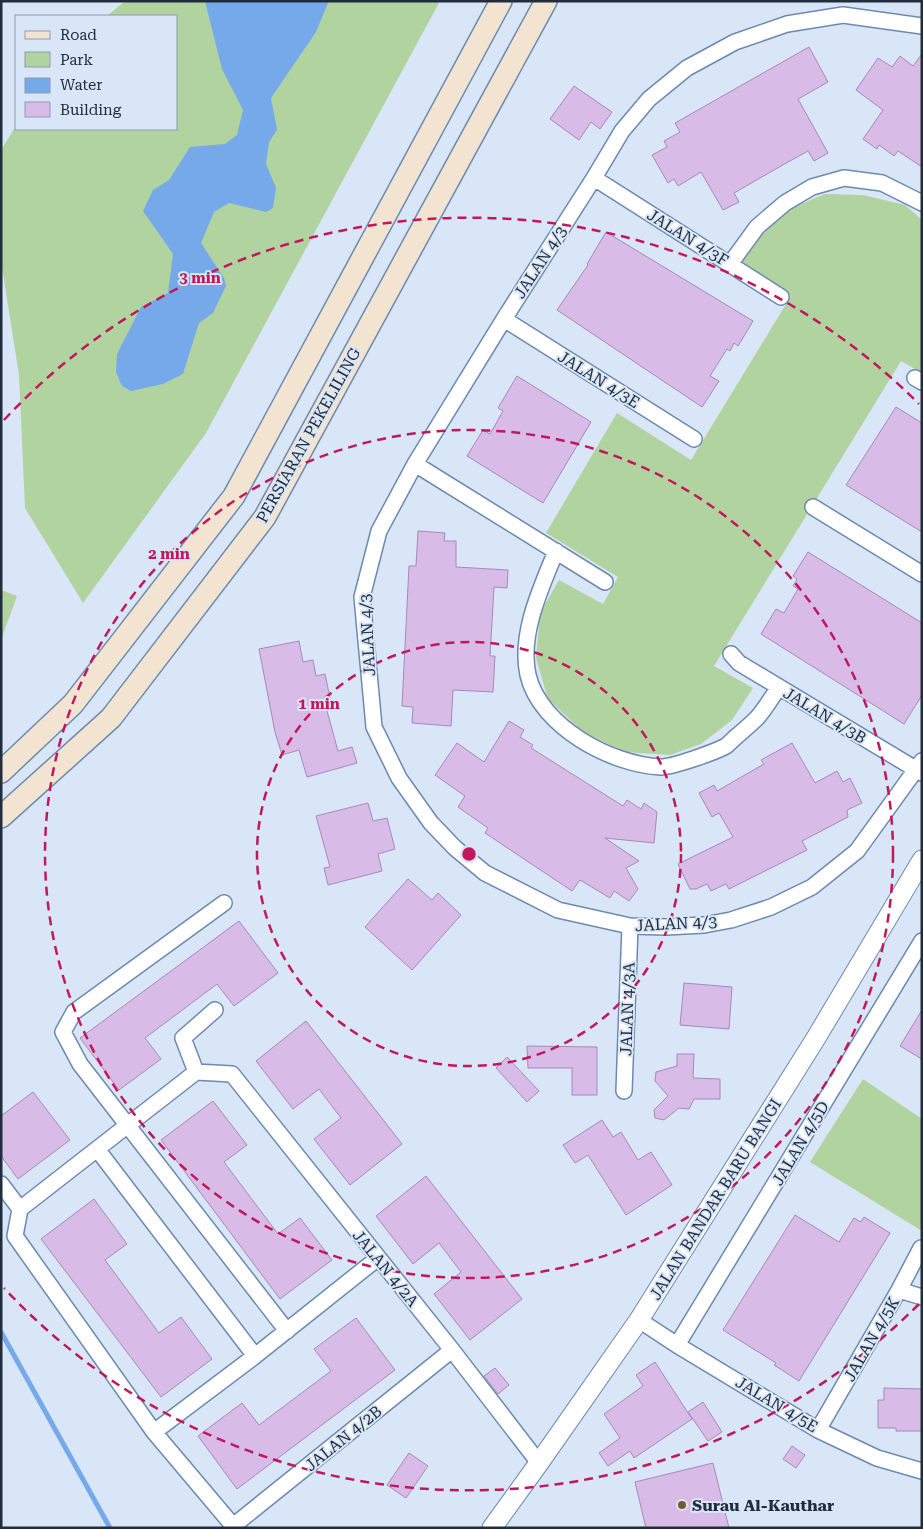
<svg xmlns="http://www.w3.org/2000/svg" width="923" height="1529" font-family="'Roboto Serif',serif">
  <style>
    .green { fill: #b1d39f }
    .water { fill: #76a9e9 }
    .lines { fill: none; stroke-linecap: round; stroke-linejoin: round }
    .stream { stroke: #76a9e9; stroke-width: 5 }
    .building { fill: #d9bbe8; stroke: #a68ab4 }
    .minor-casing { stroke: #6b8ab1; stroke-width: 18 }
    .tertiary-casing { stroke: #6b8ab1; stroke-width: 21 }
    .secondary-casing { stroke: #6b8ab1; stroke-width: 24 }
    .minor { stroke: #fff; stroke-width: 15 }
    .tertiary { stroke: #fff; stroke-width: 19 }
    .secondary { stroke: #f2e4d0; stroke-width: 21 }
    .ring { fill: none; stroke: #c2185b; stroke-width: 2.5; stroke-dasharray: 9 6 }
    .poi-dot { fill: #795a2f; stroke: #d9e6f7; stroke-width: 2 }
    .labels { text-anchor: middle; stroke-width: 4; stroke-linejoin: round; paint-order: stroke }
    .street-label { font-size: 16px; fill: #202d3d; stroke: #d9e6f7 }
    .poi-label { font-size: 16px; font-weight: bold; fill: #202d3d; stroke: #d9e6f7; text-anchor: start }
    .centre { fill: #c2185b; stroke: #d9e6f7; stroke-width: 2.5 }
    .ring-label { font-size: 15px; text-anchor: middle; font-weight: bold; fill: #c2185b; stroke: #d9e6f7; stroke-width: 4; stroke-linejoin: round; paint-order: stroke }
  </style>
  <rect width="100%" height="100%" fill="#d9e6f7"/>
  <path class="green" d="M 125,1 L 440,1 L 206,433 L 83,603 L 25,508 L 19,375 L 1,261 L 1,150 L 16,126 L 16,129 L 176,129 L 176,16 L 107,16 Z
    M 825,194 L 863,195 L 905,205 L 922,220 L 922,373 L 901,361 L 714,666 L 753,688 L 732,720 L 701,744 L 670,755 L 624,752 L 583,732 L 548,699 L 536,658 L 540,613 L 559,580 L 603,604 L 618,577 L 546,533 L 617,413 L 691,460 L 791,296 L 742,261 L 757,240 L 787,210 Z
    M 1,590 L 17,596 L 1,640 Z
    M 863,1079 L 922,1119 L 922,1231 L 810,1162 Z"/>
  <path class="water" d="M 205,1 L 328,1 L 328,3 L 316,32 L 271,98 L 277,130 L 269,142 L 266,164 L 276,188 L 273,208 L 266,212 L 229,203 L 214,212 L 201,243 L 224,278 L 226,286 L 213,313 L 199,323 L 183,374 L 163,384 L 131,391 L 122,386 L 116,372 L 117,354 L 141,307 L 168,293 L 173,254 L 143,211 L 153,190 L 169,180 L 190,147 L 225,144 L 237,135 L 243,110 L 222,69 Z"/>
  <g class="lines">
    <path class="stream" d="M 1,1332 L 110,1528"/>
  </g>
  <path class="building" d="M 809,47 L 828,82 L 798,99 L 828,153 L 814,161 L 808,151 L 781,166 L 734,193 L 739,202 L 723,210 L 701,172 L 678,186 L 674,179 L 668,183 L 652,155 L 667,147 L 664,141 L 680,132 L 675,123 Z
    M 922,54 L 922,167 L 898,151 L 894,156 L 879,145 L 877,149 L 863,139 L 883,110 L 856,90 L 878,58 L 892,67 L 900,56 L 913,66 Z
    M 574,86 L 612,112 L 600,129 L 591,122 L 579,140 L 550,119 Z
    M 606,232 L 753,321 L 738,346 L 734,343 L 730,351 L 727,349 L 710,376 L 719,381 L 702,407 L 557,310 L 588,265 L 587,264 Z
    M 517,376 L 591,422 L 543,503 L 467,456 L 483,430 L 490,434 L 503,411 L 498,408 Z
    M 896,407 L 922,423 L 922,532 L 846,485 Z
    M 418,531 L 445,533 L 444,541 L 456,541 L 456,567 L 508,570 L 507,588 L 494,587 L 490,656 L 495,656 L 493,692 L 453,690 L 451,726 L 412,723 L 413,707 L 402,706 L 409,566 L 416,566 Z
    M 808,552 L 922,623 L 922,695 L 904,724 L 761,634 L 776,609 L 784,613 L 798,589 L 793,586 L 797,579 L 793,576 Z
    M 299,641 L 303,662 L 313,660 L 316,676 L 325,674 L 330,698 L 324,700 L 338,751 L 352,747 L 357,763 L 307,777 L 299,750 L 282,755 L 275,732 L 259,649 Z
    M 509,721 L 524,730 L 520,737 L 533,745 L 531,748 L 623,806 L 627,800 L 641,809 L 644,803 L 657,812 L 654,843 L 605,838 L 639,861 L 626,868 L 638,889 L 629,901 L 614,891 L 610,898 L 580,880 L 572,891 L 485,833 L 488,828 L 458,807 L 465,796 L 435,775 L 457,743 L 484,762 Z
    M 792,743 L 815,783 L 837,771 L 843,782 L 850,778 L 862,803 L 847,810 L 848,817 L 802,841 L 807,850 L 729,889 L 726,884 L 711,891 L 707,884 L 696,889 L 690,889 L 678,864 L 733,837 L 719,813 L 712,817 L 699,793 L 714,785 L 717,791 L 764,764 L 761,760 Z
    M 368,803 L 373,821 L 387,818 L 395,849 L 378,854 L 382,871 L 328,885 L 324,868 L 330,867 L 316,816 Z
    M 408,879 L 432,900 L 438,893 L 461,915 L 412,970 L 365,927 Z
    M 239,921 L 278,973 L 234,1006 L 217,984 L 145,1038 L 161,1059 L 119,1090 L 80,1038 Z
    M 684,983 L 732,987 L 729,1029 L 680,1025 Z
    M 922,1010 L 922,1059 L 900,1046 Z
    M 306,1021 L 402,1144 L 350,1185 L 314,1139 L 341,1118 L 319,1089 L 293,1109 L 256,1061 Z
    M 527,1046 L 597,1047 L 597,1095 L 572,1095 L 572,1068 L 528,1068 Z
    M 677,1054 L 694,1054 L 693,1078 L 720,1079 L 720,1099 L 694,1099 L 689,1109 L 679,1108 L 664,1120 L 655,1118 L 654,1110 L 668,1096 L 655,1081 L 656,1072 L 677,1066 Z
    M 507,1057 L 539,1091 L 527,1102 L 496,1068 Z
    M 33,1092 L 70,1140 L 18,1179 L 1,1156 L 1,1116 Z
    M 213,1101 L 247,1145 L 224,1162 L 278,1234 L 300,1218 L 332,1260 L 280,1299 L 161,1140 Z
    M 602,1120 L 613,1137 L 621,1132 L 638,1160 L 651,1152 L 672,1185 L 626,1215 L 588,1155 L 575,1163 L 563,1145 Z
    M 426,1176 L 522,1299 L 470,1340 L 434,1294 L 461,1272 L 439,1243 L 413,1264 L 376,1216 Z
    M 94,1199 L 127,1244 L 105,1260 L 159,1333 L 181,1317 L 212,1359 L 161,1397 L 41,1239 Z
    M 795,1215 L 839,1242 L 854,1218 L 861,1222 L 864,1217 L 890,1233 L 799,1381 L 774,1365 L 776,1363 L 723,1330 Z
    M 356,1318 L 395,1370 L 237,1489 L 198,1436 L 242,1403 L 259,1425 L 331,1371 L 314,1349 Z
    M 655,1362 L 692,1419 L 634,1458 L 630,1451 L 608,1466 L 599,1453 L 620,1438 L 604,1414 L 643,1386 L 636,1375 Z
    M 495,1368 L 509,1385 L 498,1394 L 484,1376 Z
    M 884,1388 L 922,1389 L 922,1431 L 896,1431 L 896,1428 L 878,1428 L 878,1400 L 884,1400 Z
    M 703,1402 L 722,1432 L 708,1441 L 688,1412 Z
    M 792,1446 L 805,1455 L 796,1468 L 783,1459 Z
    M 409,1453 L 428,1466 L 406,1498 L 387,1485 Z
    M 713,1463 L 729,1528 L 646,1528 L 635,1482 Z"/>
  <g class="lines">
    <defs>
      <path id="minor" d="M 922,26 L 843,15 L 787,24 L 735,42 L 687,68 L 649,99 L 622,131 L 594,178 L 504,319 L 415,464 L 379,531 L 362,597 L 374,727 L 399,778 L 431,823 L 455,848 L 485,873 L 558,910 L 630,926 L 666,927 L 704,925 L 731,920 L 771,907 L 812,887 L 857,851 L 922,761
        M 594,178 L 781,297
        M 730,264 L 757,227 L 785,203 L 812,187 L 844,178 L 882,183 L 922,203
        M 504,319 L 694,439
        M 915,378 L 922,382
        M 415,464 L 605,582
        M 813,507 L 922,574
        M 556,551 C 541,588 519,634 528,675 C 540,727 612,765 661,767 C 673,767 715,752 726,746 C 730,743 733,739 737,736 C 744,730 751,724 757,718 C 765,709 772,697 779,687
        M 731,654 L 739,663 L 922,773
        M 224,903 L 74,1012 L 63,1032 L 80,1064 L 287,1331
        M 196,1072 L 183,1038 L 215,1010
        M 624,1091 L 630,926
        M 97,1149 L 255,1356
        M 1,1184 L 20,1209
        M 378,1258 L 255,1356 L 154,1432 L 15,1236 L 20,1209 L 196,1072 L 232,1074 L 452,1350 L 539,1463
        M 899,1290 L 922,1297
        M 639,1320 L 677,1345 L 818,1430 L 877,1458 L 922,1471
        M 677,1345 L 922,941
        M 818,1430 L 899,1290 L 921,1248
        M 154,1432 L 235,1528
        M 233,1526 L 452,1350"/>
      <path id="tertiary" d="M 492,1528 L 539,1463 L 639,1320 L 816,1038 L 922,860"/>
      <path id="secondary" d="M 1,772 L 73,704 L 234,496 L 501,1
        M 1,817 L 111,718 L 265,517 L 546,1"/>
    </defs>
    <use href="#minor" class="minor-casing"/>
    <use href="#tertiary" class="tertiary-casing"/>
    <use href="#secondary" class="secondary-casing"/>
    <use href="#minor" class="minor"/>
    <use href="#tertiary" class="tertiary"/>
    <use href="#secondary" class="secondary"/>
  </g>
  <g class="ring">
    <circle cx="469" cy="854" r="212"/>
    <circle cx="469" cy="854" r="424"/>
    <path d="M919 1304A636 636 0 0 1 4 1288M4 420A636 636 0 0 1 919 404"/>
  </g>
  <circle class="poi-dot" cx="682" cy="1505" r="5"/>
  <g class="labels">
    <g class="street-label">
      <text transform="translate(688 237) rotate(32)" y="6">JALAN 4/3F</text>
      <text transform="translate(540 262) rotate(-57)" y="6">JALAN 4/3</text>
      <text transform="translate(599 379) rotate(32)" y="6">JALAN 4/3E</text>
      <text transform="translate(308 435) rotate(-61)" y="6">PERSIARAN PEKELILING</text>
      <text transform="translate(367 635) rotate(-93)" y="6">JALAN 4/3</text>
      <text transform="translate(825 715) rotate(31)" y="6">JALAN 4/3B</text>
      <text transform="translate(676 923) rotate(-3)" y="6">JALAN 4/3</text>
      <text transform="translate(627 1009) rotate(-88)" y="6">JALAN 4/3A</text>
      <text transform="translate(800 1143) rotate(-59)" y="6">JALAN 4/5D</text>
      <text transform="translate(715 1199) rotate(-58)" y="6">JALAN BANDAR BARU BANGI</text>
      <text transform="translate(386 1268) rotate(51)" y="6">JALAN 4/2A</text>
      <text transform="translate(871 1339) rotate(-60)" y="6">JALAN 4/5K</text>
      <text transform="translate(777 1404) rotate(31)" y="6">JALAN 4/5E</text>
      <text transform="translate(343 1438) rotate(-39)" y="6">JALAN 4/2B</text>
    </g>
    <g class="poi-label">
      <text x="692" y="1511">Surau Al-Kauthar</text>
    </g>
  </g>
  <circle cx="469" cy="854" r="8" class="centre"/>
  <g class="ring-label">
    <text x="200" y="283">3 min</text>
    <text x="169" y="559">2 min</text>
    <text x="319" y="709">1 min</text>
  </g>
  <rect width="923" height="1529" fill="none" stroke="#202d3d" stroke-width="5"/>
  <rect x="15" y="15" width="162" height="115" fill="#d9e6f7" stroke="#8f9cad"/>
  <rect x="25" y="31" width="25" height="8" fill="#f2e4d0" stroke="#8f9cad"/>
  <text x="60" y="40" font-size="15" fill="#202d3d">Road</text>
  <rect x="25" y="52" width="25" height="15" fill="#b1d39f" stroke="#8f9cad"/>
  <text x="60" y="65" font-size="15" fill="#202d3d">Park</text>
  <rect x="25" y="78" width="25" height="15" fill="#76a9e9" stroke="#8f9cad"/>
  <text x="60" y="90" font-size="15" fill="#202d3d">Water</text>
  <rect x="25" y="102" width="25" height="15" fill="#d9bbe8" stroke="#8f9cad"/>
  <text x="60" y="115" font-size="15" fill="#202d3d">Building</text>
</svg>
